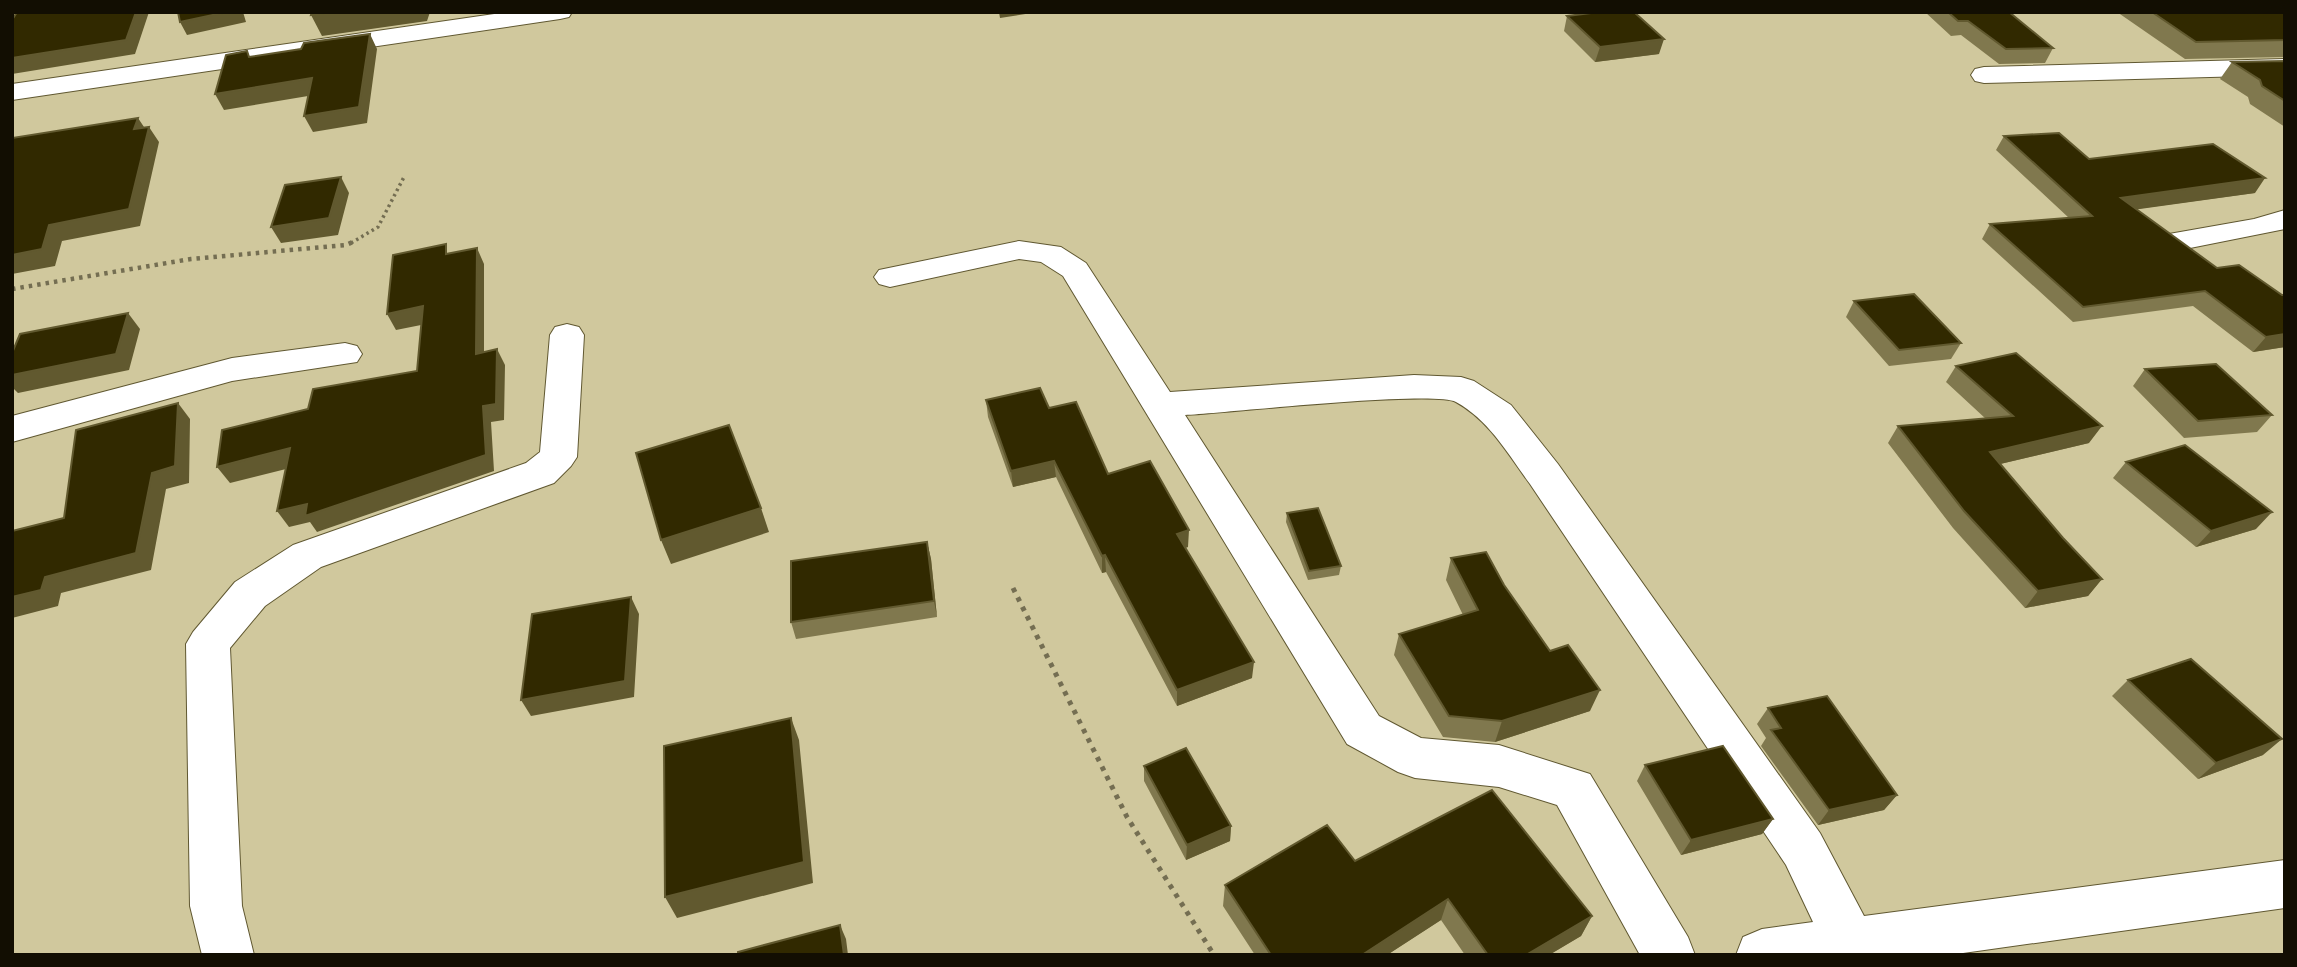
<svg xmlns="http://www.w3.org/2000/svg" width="2297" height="967" font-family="'Archivo Narrow',sans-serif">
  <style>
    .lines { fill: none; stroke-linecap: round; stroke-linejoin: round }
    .street-casing { stroke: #605831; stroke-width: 2 }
    .path-far2 { stroke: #746e52; stroke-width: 3.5; stroke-dasharray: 2.5 3.5; stroke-linecap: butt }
    .path-far1 { stroke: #746e52; stroke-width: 4.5; stroke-dasharray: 3.5 5; stroke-linecap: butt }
    .path { stroke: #746e52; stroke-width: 5; stroke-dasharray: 4.5 6; stroke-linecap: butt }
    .street { fill: #fff; fill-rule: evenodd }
    .wall { fill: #80784e }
    .shaded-wall { fill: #61592f }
    .building { fill: #312900; stroke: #61592f; stroke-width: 2 }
  </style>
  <rect width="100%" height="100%" fill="#d0c89d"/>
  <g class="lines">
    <defs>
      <path id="street" d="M 508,12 L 572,12 L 569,17 L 560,19 L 12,100 L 12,84 Z
        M 2285,59 L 2285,75 L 1984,83 L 1975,81 L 1971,75 L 1975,69 L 1984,67 Z
        M 2285,210 L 2285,229 L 2180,250 L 2169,248 L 2164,241 L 2169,234 L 2254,219 Z
        M 1019,241 L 1061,247 L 1086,263 L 1170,392 L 1414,375 L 1461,377 L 1474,381 L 1511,405 L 1558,464 L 1820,833 L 1864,916 L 2285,860 L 2285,908 L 1949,955 L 1736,955 L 1743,937 L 1762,929 L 1813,922 L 1786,865 L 1530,484 C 1508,454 1489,420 1456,402 C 1433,390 1225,413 1185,415 L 1379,716 L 1421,738 L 1499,745 L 1590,774 L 1688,937 L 1695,955 L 1640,955 L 1557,805 L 1499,787 L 1415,778 L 1398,772 L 1347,744 L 1063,276 L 1041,262 L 1019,259 L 890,287 L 879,284 L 874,277 L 879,270 Z
        M 567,324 L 579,327 L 584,335 L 577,457 L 571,466 L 554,483 L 321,567 L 265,606 L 230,648 L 242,906 L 254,955 L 202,955 L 190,906 L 186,644 L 193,632 L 235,582 L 293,545 L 526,463 L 540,452 L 550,335 L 555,327 Z
        M 345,343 L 357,346 L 362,354 L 357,362 L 232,381 L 12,442 L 12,416 L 232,358 Z"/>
    </defs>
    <use href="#street" class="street-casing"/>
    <path class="path-far2" d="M 351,243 L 378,227 L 404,177"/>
    <path class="path-far1" d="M 12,289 L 191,259 L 346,245 L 355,241"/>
    <path class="path" d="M 1013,588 L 1127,817 L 1214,955"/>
    <use href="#street" class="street"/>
  </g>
  <path class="wall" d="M 1925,12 L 2009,12 L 2053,48 L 2045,63 L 1999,64 L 1961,35 L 1951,36 Z
    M 2117,12 L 2285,12 L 2285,57 L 2185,59 Z
    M 1567,16 L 1659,54 L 1595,62 L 1564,31 Z
    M 2285,61 L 2285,127 L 2250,104 L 2248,97 L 2220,79 L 2232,62 Z
    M 2004,136 L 2089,159 L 2255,193 L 2136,209 L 2217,268 L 2282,295 L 2285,295 L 2285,347 L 2253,352 L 2193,306 L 2073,322 L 1982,239 L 1990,224 L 2069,218 L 1996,150 Z
    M 1854,301 L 1961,343 L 1951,359 L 1889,366 L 1846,317 Z
    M 1956,366 L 2089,443 L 2000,464 L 2063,538 L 2102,579 L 2088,596 L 2025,608 L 1953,528 L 1888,443 L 1898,426 L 1986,419 L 1946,382 Z
    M 2145,369 L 2272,415 L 2257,432 L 2184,438 L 2133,386 Z
    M 986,400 L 1049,408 L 1108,474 L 1188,547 L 1185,548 L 1252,678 L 1177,706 L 1106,572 L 1102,573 L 1056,477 L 1013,487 L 988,417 Z
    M 2126,462 L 2256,529 L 2196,547 L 2113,478 Z
    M 1287,513 L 1341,566 L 1339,575 L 1308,580 L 1286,522 Z
    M 927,542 L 931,559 L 937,617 L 796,639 L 791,622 Z
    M 1451,558 L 1504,585 L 1590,711 L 1495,742 L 1443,737 L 1394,655 L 1399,634 L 1463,615 L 1446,580 Z
    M 2128,680 L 2263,755 L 2198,779 L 2112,696 Z
    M 1768,708 L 1897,795 L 1884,810 L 1818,825 L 1761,746 L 1766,738 L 1757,724 Z
    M 1645,765 L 1773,819 L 1762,834 L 1681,855 L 1637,781 Z
    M 1144,766 L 1231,826 L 1230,841 L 1186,860 L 1144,781 Z
    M 1355,861 L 1592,916 L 1581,936 L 1549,955 L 1465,955 L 1441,920 L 1387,955 L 1255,955 L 1223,906 L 1225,885 Z"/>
  <path class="shaded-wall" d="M 136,12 L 149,12 L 135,54 L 12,74 L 12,58 Z
    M 227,12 L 243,12 L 246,22 L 187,35 L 180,22 Z
    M 332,12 L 430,12 L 427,21 L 322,36 L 311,15 Z
    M 999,12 L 1038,12 L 1000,18 Z
    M 370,34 L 377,49 L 367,123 L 313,132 L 304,116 Z
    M 1664,39 L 1659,54 L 1595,62 L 1600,47 Z
    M 312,78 L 320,94 L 224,110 L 215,94 Z
    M 138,118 L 148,133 L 149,127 L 159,142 L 140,226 L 62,241 L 55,266 L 12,274 L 12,255 L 49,225 L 134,129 Z
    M 341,177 L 349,193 L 338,235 L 281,243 L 271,227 Z
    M 2265,178 L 2255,193 L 2111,213 L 2121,198 Z
    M 477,248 L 484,264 L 484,370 L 476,354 Z
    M 423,306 L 431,323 L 396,330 L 387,314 Z
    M 128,313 L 140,329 L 129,370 L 18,393 L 12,387 L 12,375 Z
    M 2285,334 L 2285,347 L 2253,352 L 2266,337 Z
    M 497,349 L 505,365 L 504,420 L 491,422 L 494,471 L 317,532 L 310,522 L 289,527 L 277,511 L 483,406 Z
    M 178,403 L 190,419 L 189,483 L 166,489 L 151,570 L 61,593 L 58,606 L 12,618 L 12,597 L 45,577 L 152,473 Z
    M 2102,426 L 2089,443 L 1979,469 L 1990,452 Z
    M 290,448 L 302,465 L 230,483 L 217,467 Z
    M 1054,461 L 1056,477 L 1013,487 L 1011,471 Z
    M 761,508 L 769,532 L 671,564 L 661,540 Z
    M 2272,512 L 2256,529 L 2196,547 L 2211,531 Z
    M 1189,530 L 1188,547 L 1177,550 L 1177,534 Z
    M 927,542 L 931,559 L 937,617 L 934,601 Z
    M 1105,555 L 1106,572 L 1102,573 L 1102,556 Z
    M 2102,579 L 2088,596 L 2025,608 L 2038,591 Z
    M 631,597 L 639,614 L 634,697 L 531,716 L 521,700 Z
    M 1254,662 L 1252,678 L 1177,706 L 1177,690 Z
    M 1600,690 L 1590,711 L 1495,742 L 1502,721 Z
    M 791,718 L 799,740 L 813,883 L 677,918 L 665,897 Z
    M 2282,739 L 2263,755 L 2198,779 L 2216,763 Z
    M 1897,795 L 1884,810 L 1818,825 L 1829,810 Z
    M 1773,819 L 1762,834 L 1681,855 L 1691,840 Z
    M 1231,826 L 1230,841 L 1186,860 L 1187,845 Z
    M 1448,899 L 1441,920 L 1387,955 L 1362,955 Z
    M 1592,916 L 1581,936 L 1549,955 L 1526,955 Z
    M 840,925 L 846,939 L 848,955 L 844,955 Z"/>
  <path class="building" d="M 17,12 L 136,12 L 126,40 L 12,58 L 12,20 Z
    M 178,12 L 227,12 L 180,22 Z
    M 312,12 L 332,12 L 311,15 Z
    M 1599,12 L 1634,12 L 1664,39 L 1600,47 L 1567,16 Z
    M 1948,12 L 2009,12 L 2053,48 L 2006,49 L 1968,21 L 1958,21 Z
    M 2152,12 L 2285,12 L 2285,40 L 2196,42 Z
    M 370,34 L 359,107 L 304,116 L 312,78 L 215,94 L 226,55 L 247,51 L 249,57 L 301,49 L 304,43 Z
    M 2285,61 L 2285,101 L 2262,86 L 2260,80 L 2232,62 Z
    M 138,118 L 134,129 L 149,127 L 129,209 L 49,225 L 42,249 L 12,255 L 12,138 Z
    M 2059,133 L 2089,159 L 2213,144 L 2265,178 L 2121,198 L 2217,268 L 2239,265 L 2282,295 L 2285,295 L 2285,334 L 2266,337 L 2205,291 L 2083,307 L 1990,224 L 2092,216 L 2004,136 Z
    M 341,177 L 329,218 L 271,227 L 285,185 Z
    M 446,244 L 446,254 L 477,248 L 476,354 L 497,349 L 496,404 L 483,406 L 486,455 L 305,516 L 307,504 L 277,511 L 290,448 L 217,467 L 222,430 L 308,409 L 313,389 L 417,371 L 423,306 L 387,314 L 393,255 Z
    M 1914,294 L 1961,343 L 1899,350 L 1854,301 Z
    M 128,313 L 116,354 L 12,375 L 12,353 L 20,334 Z
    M 2016,353 L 2102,426 L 1990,452 L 2063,538 L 2102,579 L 2038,591 L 1964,511 L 1898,426 L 2013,416 L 1956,366 Z
    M 2216,364 L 2272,415 L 2198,421 L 2145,369 Z
    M 1040,388 L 1049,408 L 1076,402 L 1108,474 L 1150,461 L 1189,530 L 1177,534 L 1254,662 L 1177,690 L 1105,555 L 1102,556 L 1054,461 L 1011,471 L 986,400 Z
    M 178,403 L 175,466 L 152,473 L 136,553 L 45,577 L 41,590 L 12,597 L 12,531 L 64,518 L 76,430 Z
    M 729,425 L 761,508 L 661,540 L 636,453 Z
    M 2185,445 L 2272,512 L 2211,531 L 2126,462 Z
    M 1318,508 L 1341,566 L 1309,571 L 1287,513 Z
    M 927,542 L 934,601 L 791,622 L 791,561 Z
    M 1486,552 L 1504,585 L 1550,651 L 1568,645 L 1600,690 L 1502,721 L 1449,716 L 1399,634 L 1478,610 L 1451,558 Z
    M 631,597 L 625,681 L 521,700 L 532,614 Z
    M 2191,659 L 2282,739 L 2216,763 L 2128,680 Z
    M 1827,696 L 1897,795 L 1829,810 L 1771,730 L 1781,728 L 1768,708 Z
    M 791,718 L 804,862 L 665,897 L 664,746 Z
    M 1723,746 L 1773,819 L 1691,840 L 1645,765 Z
    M 1186,748 L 1231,826 L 1187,845 L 1144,766 Z
    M 1492,790 L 1592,916 L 1526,955 L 1488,955 L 1448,899 L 1362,955 L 1271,955 L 1225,885 L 1327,825 L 1355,861 Z
    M 840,925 L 844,955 L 738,955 L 738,952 Z"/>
  <rect width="2297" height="967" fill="none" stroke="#120e02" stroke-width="28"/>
</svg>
